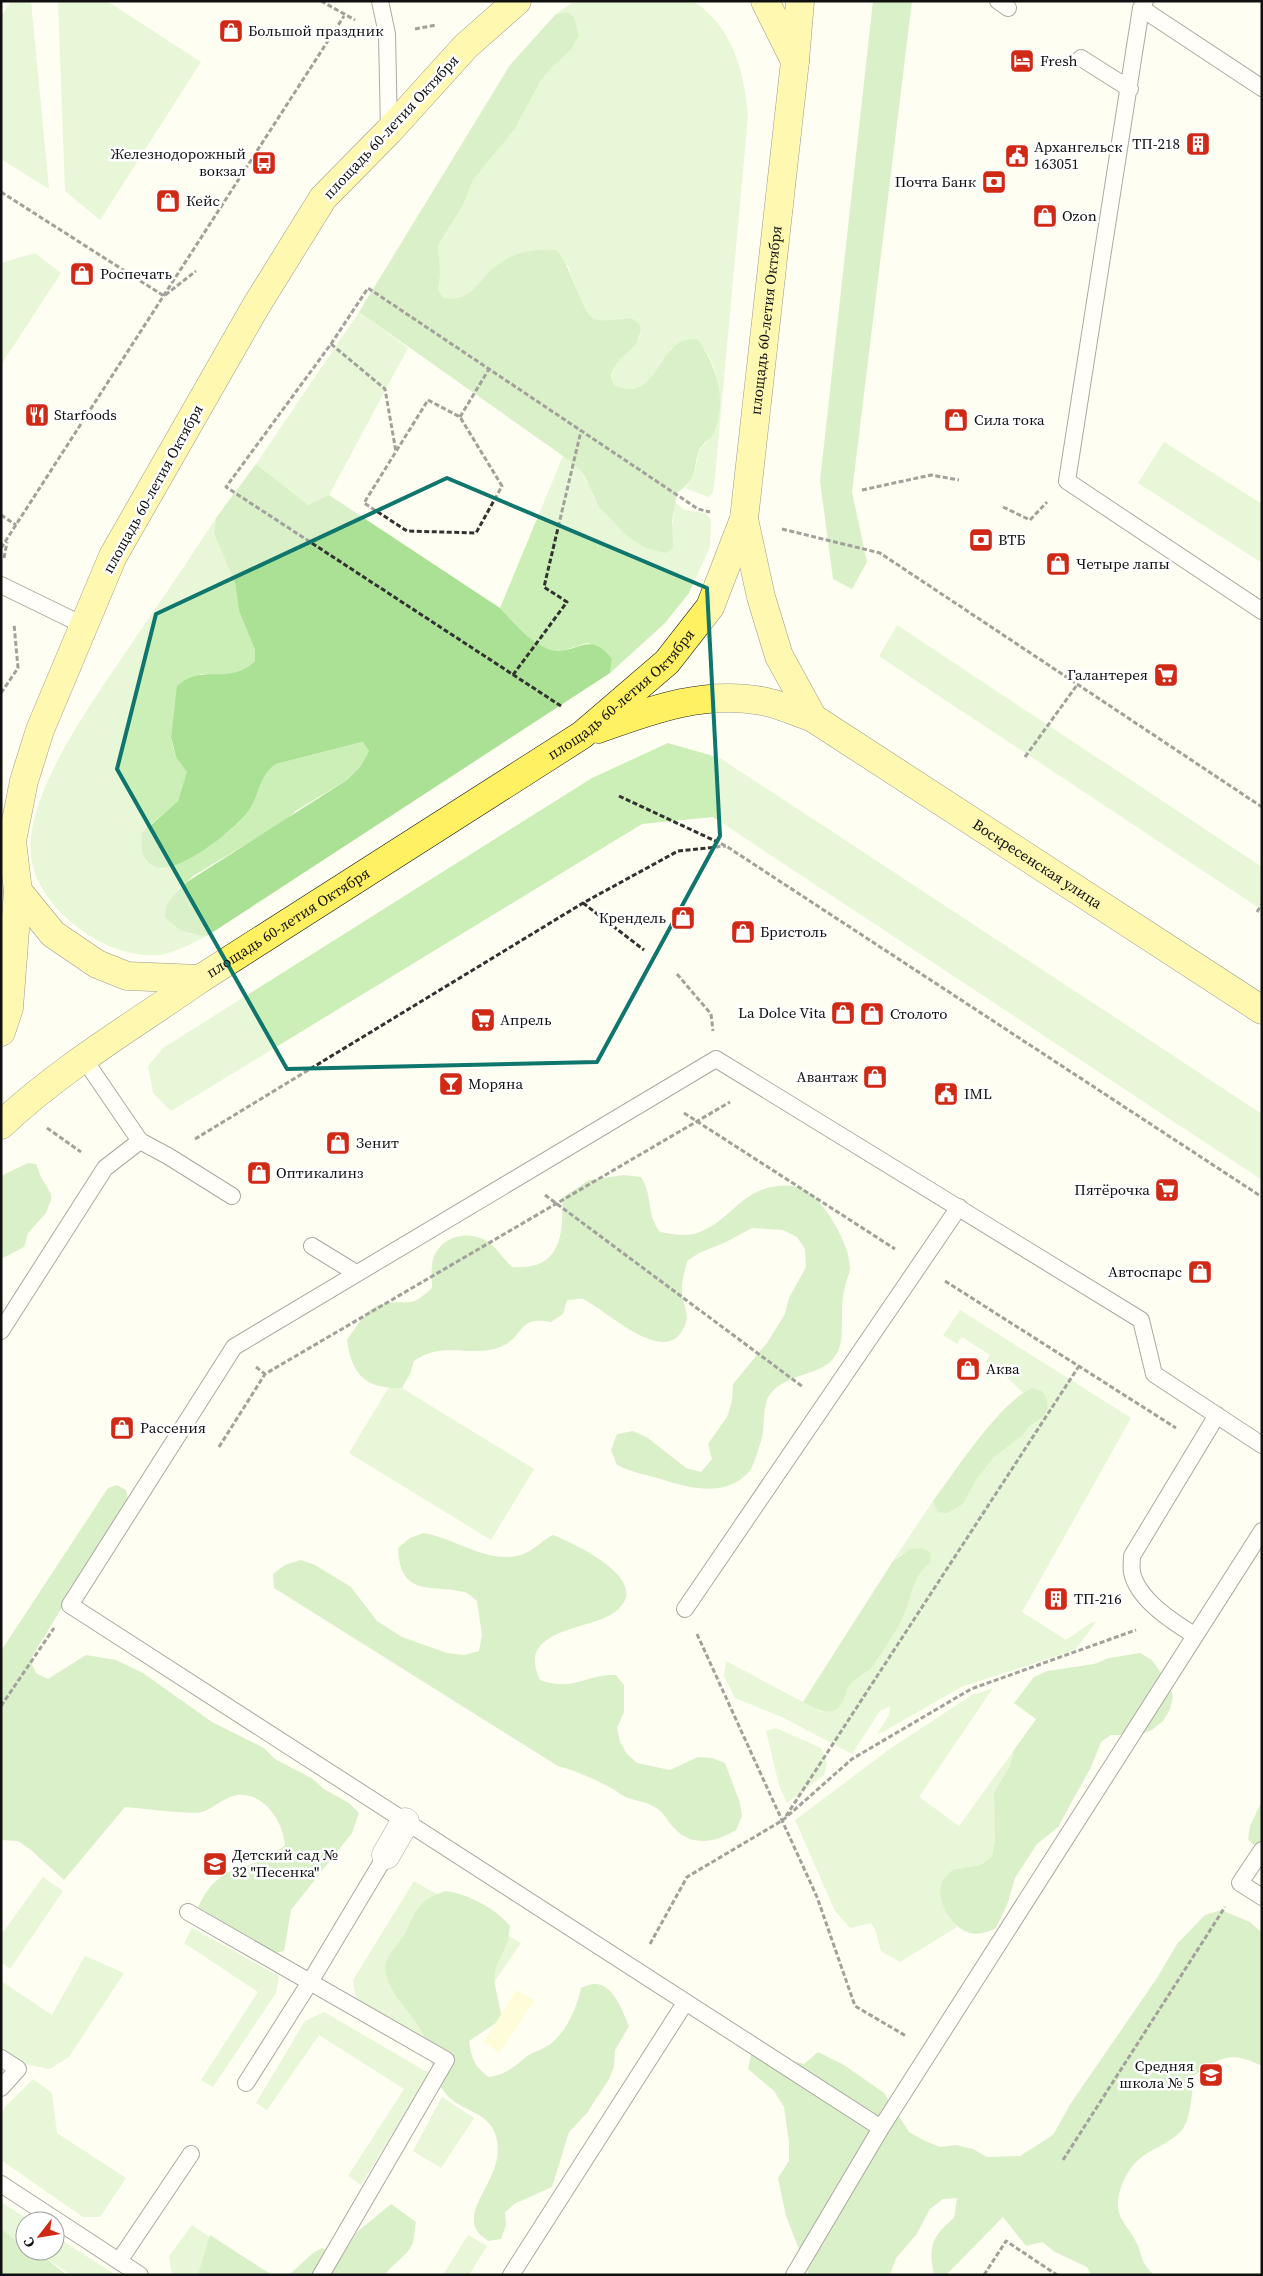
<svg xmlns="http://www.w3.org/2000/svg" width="1263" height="2276" font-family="'Source Serif 4',serif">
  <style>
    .green { fill: #cbefb6 }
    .forest { fill: #abe194 }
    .sand { fill: #fffaba }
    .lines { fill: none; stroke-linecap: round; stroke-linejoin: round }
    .lane-casing { stroke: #434343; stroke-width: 18 }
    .street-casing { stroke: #434343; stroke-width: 29 }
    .primary-casing { stroke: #212121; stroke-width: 29 }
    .path { stroke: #323232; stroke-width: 3; stroke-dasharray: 5 2.5; stroke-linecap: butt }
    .lane { stroke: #fff; stroke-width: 16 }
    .street { stroke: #fff; stroke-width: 28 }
    .primary { stroke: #fff162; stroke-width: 28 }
    .marked { fill: none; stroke: #0f766e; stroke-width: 4; stroke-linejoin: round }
    .labels { text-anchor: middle; stroke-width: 5; stroke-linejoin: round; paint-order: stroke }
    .poi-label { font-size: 15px; fill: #101010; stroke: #fff; text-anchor: start }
    .street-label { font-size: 15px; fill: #101010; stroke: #fff }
  </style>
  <rect width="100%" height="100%" fill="#fffef2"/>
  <path class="green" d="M 11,1 L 31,1 L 49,189 L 1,159 L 1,16 Z
    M 58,1 L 107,1 L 201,62 L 100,220 L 65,191 Z
    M 575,1 L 693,1 C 733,27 744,71 748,116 L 715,477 L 713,492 L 709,497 L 685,488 C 696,477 695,467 699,453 C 701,446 707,444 710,438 C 721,420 721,381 712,363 C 709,355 703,347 698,340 L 671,348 C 664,363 651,386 634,390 C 627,392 620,388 614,385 C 605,361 632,353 641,335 L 624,318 C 594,325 591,321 579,295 C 575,285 571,275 568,265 L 515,255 C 509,258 500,261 495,267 C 479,282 470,302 444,298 L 438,291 L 439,273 L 438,247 L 463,205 L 473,180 L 514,130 L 540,82 L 551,68 L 571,50 L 579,35 L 567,12 L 556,14 Z
    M 35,253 L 61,273 L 1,365 L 1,263 Z
    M 359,312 L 408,348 L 329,495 L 308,505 L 256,464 Z
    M 1164,442 L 1262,504 L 1262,563 L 1138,483 Z
    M 563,456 L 579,469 L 590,487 L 594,498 L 628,537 L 672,548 L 672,529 L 675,502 L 684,510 L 705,513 L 711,520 L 710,547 L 689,593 L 665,623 L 610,673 L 612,659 L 588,643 C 579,645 570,649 561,651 C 539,654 513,623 500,608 Z
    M 216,518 L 214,533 L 235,583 L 239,611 L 255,650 L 255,661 C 239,675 222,677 201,674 L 175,703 L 171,737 L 173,747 L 176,757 L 188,772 L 178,801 L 149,826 L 146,861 L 153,867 L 163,869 C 192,853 226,840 247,813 C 260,797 258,776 276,764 L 354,744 L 364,742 L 369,751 L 360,767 L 347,780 L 297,810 L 283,822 L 193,876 L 175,894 L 188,934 L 207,936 C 192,943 175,953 158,955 C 131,957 100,945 80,929 C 56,911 35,887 31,856 C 24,791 101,690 136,637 C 163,598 190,558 216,518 Z
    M 897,625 L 1262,867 L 1262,910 L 879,656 Z
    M 668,743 L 720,758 L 1262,1114 L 1262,1180 L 713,817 L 642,824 L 171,1111 L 153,1093 L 148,1066 L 163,1048 L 592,778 Z
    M 960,1310 L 1131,1418 L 1022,1612 L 1066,1640 L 1092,1622 L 1096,1622 L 1075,1650 L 961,1687 L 883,1732 L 877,1734 L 889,1715 L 890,1707 L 880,1711 L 852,1754 L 784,1718 L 735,1698 L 724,1676 L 726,1661 L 822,1712 L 844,1698 L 846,1689 L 854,1681 L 877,1661 L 901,1621 L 910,1591 L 925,1566 L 902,1554 L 893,1561 L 933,1501 L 937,1512 L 963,1504 L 976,1480 L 994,1457 L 1023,1435 L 1028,1427 L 1043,1417 L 1048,1409 L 1047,1399 L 1032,1388 L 1023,1393 L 1006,1376 L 986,1362 L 990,1355 L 962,1337 L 957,1344 L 943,1335 Z
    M 392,1382 L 534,1469 L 491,1540 L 349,1453 Z
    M 993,1688 L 919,1797 L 959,1826 L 1014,1750 L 1010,1766 L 994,1792 L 995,1841 L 992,1856 L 981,1865 L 952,1870 C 934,1893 943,1905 957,1927 L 900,1962 L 881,1951 L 875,1929 L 871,1923 L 850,1928 L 835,1911 L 795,1820 L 891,1748 L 972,1695 Z
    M 776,1728 L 821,1748 L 827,1763 L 824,1775 L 787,1803 L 779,1785 L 766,1731 Z
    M 43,1877 L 63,1891 L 10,1969 L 1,1962 L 1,1935 Z
    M 414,1881 L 521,1943 L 447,2051 L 356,2000 L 353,1980 Z
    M 192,1928 L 279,1976 L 276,1993 L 213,2087 L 201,2080 L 258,1992 L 184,1943 Z
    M 85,1956 L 124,1973 L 69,2057 L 50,2069 L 24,2064 L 1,2048 L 1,1981 L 52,2015 Z
    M 324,2012 L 429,2073 L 361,2185 L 348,2176 L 404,2089 L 319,2035 L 267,2110 L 256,2103 L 305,2021 Z
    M 33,2079 L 52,2093 L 57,2133 L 126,2178 L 100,2217 L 83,2217 L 1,2160 L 1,2115 L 5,2107 Z
    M 442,2097 L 474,2118 L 441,2168 L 413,2151 Z
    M 1,2202 L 31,2221 L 25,2221 L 25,2245 L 1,2230 Z
    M 192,2225 L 266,2275 L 172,2275 L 169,2256 Z
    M 468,2235 L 487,2246 L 469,2275 L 443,2275 Z
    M 55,2236 L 116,2275 L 71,2275 L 34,2251 L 55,2251 Z"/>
  <path class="forest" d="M 873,1 L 912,1 L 852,492 L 867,562 L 852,589 L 833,579 L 820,481 Z
    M 567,12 L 574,17 L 579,35 L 571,50 L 551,68 L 540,82 L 514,130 L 473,180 L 463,205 L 438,246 L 440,273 L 438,291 L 444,298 C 474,302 478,279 497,265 C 513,252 535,249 556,250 C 571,264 582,315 595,319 C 607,323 621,317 633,319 L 640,325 C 643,351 617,351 611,376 L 614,385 C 661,408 657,331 698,340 C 716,365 727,399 715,430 C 712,439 702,443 699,451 C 691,474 700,476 677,493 L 672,521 L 673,548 L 665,553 L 646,548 L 628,537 L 599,507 L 585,477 L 579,469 L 563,456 L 359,312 L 510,65 L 556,14 Z
    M 256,464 L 308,505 L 329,495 L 500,608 C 514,623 528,641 548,649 C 575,659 587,627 612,659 L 610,673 L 207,936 C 186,934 181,932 165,917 C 165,900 177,893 187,882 L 347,780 L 360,767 L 369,751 L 363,742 L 354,744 L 276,764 C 258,776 260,797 247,813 C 234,830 171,881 151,865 C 141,858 141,844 142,833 L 178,801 L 187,772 L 176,757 L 171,737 L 177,686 C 204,662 226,687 255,661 L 255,650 L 239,611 L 235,583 L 214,533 L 216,518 Z
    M 28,1163 L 36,1164 L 41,1177 L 51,1194 L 51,1200 L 46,1213 L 28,1233 L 24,1247 L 1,1259 L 1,1176 Z
    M 624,1175 L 641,1177 C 654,1198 645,1212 660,1232 C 672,1234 685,1237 697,1233 C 730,1222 739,1191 777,1186 C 785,1185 795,1185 803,1189 C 824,1199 850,1245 850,1268 C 850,1274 846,1280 845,1286 C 843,1294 842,1303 842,1312 C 841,1329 845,1344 833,1359 C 818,1376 788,1373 771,1393 C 761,1405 766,1427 761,1441 C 758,1450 754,1465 749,1472 C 726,1497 692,1489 664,1480 C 648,1475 633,1473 617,1465 L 611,1450 L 617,1434 L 633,1431 L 648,1438 L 686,1468 L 701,1472 L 712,1459 L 708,1444 L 727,1417 L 732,1401 L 733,1384 L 767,1343 L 785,1314 L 789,1298 L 806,1267 L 805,1249 L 797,1237 L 783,1230 L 752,1228 L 726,1242 L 699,1253 L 687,1261 C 685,1271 681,1282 682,1292 C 682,1301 689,1314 686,1322 C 670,1374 606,1309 583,1299 C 579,1298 572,1300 567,1300 L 563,1314 L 551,1322 C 516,1315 525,1338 500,1347 C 473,1358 442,1340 414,1361 L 410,1374 L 402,1388 C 365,1389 352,1375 347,1340 C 355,1329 367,1307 382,1304 C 407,1298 408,1311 432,1288 C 432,1278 430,1264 435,1254 C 446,1233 474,1230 491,1244 C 499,1251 504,1260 512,1267 C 560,1271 564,1236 562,1198 L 589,1180 Z
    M 1032,1388 L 1042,1391 L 1047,1399 L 1048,1409 L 1043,1417 L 1028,1427 L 1023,1435 L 994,1457 L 976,1480 L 963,1504 L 947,1513 L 937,1512 L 933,1501 C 956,1470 998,1404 1032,1388 Z
    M 117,1485 L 126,1490 L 128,1499 L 30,1660 L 36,1673 L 48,1679 L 86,1655 L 116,1660 L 143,1673 L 212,1722 L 264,1748 L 275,1759 L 313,1779 L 324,1789 L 349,1803 L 359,1813 L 352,1833 L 291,1910 L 284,1951 L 272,1954 L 198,1907 C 203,1897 208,1888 216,1881 C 234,1863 262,1868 285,1845 C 283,1821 264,1792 237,1795 C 224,1797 214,1808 202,1812 C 193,1815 139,1808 125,1807 L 64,1880 L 31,1850 L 18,1841 L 1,1840 L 1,1651 L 108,1488 Z
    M 424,1533 C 456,1538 494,1569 528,1552 C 536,1548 543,1540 553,1535 C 575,1544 656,1581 615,1612 C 589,1631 515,1628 540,1680 C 576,1692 584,1674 616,1675 L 624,1685 L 624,1712 L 617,1728 L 620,1742 L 627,1754 L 637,1763 L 670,1770 L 698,1757 L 712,1758 L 725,1763 L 740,1803 L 742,1816 L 736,1830 C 716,1842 693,1848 674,1828 C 667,1821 665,1813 656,1808 C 648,1802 637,1801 628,1798 C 622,1796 617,1791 611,1788 C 594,1779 577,1771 558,1766 L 274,1588 L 273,1574 L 285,1565 L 301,1560 L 315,1565 L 351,1587 L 377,1621 L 402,1637 L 447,1653 L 464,1655 L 479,1651 L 482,1635 L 477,1601 C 473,1598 469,1593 464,1592 C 431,1584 400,1598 398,1548 L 410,1538 Z
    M 921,1548 L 930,1552 L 931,1562 C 909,1578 911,1609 896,1630 C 889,1641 879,1659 871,1668 C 864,1674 856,1678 850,1685 C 846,1689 846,1693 844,1699 C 835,1720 818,1710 803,1702 L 893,1561 L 911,1549 Z
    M 1140,1653 L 1152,1660 L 1168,1683 L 1173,1696 L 1170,1709 L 1163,1721 L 1152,1730 L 1140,1735 L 1111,1735 L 1101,1742 L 1091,1767 L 1058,1827 L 1037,1844 L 1015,1878 L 1007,1905 L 996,1928 C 988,1932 979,1935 970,1933 C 952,1928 935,1901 942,1882 C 944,1878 949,1874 952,1870 L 981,1865 L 992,1856 L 995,1841 L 994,1792 L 1010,1766 L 1014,1750 L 1036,1719 L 1014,1703 L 1034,1677 L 1047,1671 L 1094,1664 L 1109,1658 Z
    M 1262,1801 L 1262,1854 L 1248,1839 L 1250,1826 Z
    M 446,1891 C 468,1894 495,1908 510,1926 L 508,1941 L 496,1967 L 494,1980 L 502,2019 L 469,2041 C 471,2058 475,2067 489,2077 C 506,2074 513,2068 526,2057 C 534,2051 545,2049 553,2042 C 568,2028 577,2007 581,1988 C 586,1986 592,1983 597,1984 C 614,1986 623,2012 629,2026 L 615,2050 L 614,2067 L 609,2079 L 587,2113 L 569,2132 L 552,2187 L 516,2203 L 505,2212 L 506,2225 L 501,2239 L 488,2241 C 485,2238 479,2235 477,2231 C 461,2204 512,2172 494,2131 C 486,2112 460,2110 447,2095 C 431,2077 432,2059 425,2039 C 418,2016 377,1986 387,1960 C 391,1949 401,1942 406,1932 C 417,1908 420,1899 446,1891 Z
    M 1221,1910 L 1250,1922 L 1262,1933 L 1262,2066 C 1233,2051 1221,2056 1195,2075 C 1191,2091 1192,2117 1182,2130 C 1169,2145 1148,2149 1135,2163 C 1125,2174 1114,2197 1119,2213 C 1122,2223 1132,2232 1136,2242 C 1145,2259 1138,2259 1154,2275 L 1091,2275 L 1087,2267 L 1055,2252 L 1042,2242 L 1026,2246 L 1003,2217 L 946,2275 L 934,2275 C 928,2246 932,2236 954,2218 L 957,2198 L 943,2199 L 930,2209 L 916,2235 L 896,2258 L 890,2275 L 809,2275 L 786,2216 L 778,2178 L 789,2161 L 789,2143 L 784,2107 L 774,2091 L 748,2069 L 752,2051 L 804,2064 L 818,2052 L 844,2065 L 884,2093 L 909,2132 L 923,2140 L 940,2147 L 956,2145 L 973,2149 L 987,2157 L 1020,2156 L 1053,2135 L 1071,2103 L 1157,1978 L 1177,1944 L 1205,1915 Z
    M 391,2204 L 416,2222 C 414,2229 415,2239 412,2245 C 406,2257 392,2264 385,2275 L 289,2275 L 313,2253 L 322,2248 L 333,2252 L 339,2260 L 357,2232 Z
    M 1,2229 L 25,2247 L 25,2251 C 42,2251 54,2267 68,2275 L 1,2275 Z
    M 210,2235 L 272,2275 L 198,2275 Z"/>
  <path class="sand" d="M 516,1990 L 535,2000 L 499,2053 L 484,2042 Z"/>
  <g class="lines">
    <defs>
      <path id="lane" d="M 380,1 L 387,34 L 389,131
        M 998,1 L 1008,8
        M 1145,1 L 1141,8 L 1067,481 L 1262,611
        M 1141,8 L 1262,88
        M 1081,58 L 1130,89
        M 1,585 L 83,625
        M 84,1059 L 140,1141 L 168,1156 L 232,1196
        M 312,1246 L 356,1273
        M 1,1331 L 105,1168 L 140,1141
        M 1262,1445 L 1154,1374 L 1141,1320 L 716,1059 L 234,1347 L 70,1605 L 881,2128 L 1262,1531
        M 685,1609 L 959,1207
        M 1194,1635 C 1173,1622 1137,1599 1132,1572 C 1131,1567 1132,1561 1132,1556 L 1217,1415
        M 1262,1850 L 1240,1883 L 1262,1897
        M 188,1912 L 446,2060 L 321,2275
        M 1,2058 L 18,2069 L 1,2088
        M 246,2083 L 310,1982 L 386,1855
        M 1,2184 L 140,2275
        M 119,2261 L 191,2154
        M 511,2275 L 685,2003
        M 794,2275 L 881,2128"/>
      <path id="street" d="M 386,1855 L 405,1822"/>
      <g id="primary">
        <path id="s1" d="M 517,1 L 466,46 L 389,131 L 323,198 L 256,306 L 113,556 L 40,730 L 24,781 L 12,841 L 18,891 L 53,934 L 97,964 L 127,976 L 200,979 L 582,735 L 667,662 L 710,607 L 744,519 L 795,61 L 765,1"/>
        <path d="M 795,61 L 800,1"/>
        <path d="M 744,519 L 761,597 L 779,656 L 813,718"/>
        <path id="s2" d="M 598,729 C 651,710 704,690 762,701 C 779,704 796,712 813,718 L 1262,1010"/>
        <path d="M 1,1032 L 9,1008 L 18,891"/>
        <path d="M 1,1125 C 60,1069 133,1026 200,979"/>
      </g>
    </defs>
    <use href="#lane" class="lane-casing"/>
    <use href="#street" class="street-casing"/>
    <use href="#primary" class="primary-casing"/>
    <path class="path" d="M 321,1 L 355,20
      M 415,29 L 436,25
      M 1,192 L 164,296 L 196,271
      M 331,344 L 385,389 L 396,452
      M 428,400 L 460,417 L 502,486 L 476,533 L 407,531 L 364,503 Z
      M 460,417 L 489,369
      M 862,490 L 931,475 L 959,480
      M 1003,507 L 1030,520 L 1047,502
      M 1,515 L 16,525
      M 782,529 L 880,553 L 1262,807
      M 1,548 L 344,16
      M 4,558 L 7,542
      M 513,675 L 567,602 L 544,587 L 581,431
      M 1,693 L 18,668 L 14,624
      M 561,706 L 226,487 L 331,344 L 368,288 L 698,509 L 710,512
      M 1025,757 L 1077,685
      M 619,796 L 726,846 L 1262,1197
      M 583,903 L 644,950
      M 1257,912 L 1262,904
      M 677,974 L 711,1014 L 713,1031
      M 684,1113 L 895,1249
      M 47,1128 L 81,1152
      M 195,1139 L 583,903 L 678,851 L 726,846
      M 545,1195 L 803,1387
      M 945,1281 L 1176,1428
      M 256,1367 L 265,1374
      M 219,1447 L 265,1374 L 730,1102
      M 697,1634 L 817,1897 L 855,2006 L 906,2036
      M 1,1706 L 54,1628
      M 786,1816 L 1079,1366
      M 650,1944 L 687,1877 L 783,1820 L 852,1759 L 971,1689 L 1136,1630
      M 1063,2160 L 1225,1907
      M 984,2275 L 1006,2241 L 1057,2275"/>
    <use href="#lane" class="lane"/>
    <use href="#street" class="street"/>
    <use href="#primary" class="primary"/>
  </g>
  <path d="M0 0H1263V2276H0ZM 447,478 L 707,588 L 720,836 L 597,1062 L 287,1069 L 117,769 L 156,614 Z" fill="#fffef2" fill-opacity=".55" fill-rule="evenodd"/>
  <path class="marked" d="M 447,478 L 707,588 L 720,836 L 597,1062 L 287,1069 L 117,769 L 156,614 Z"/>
  <defs>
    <symbol id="shop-square" viewBox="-11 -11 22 22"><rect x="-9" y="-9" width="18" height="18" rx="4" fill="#d02a17" stroke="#fff"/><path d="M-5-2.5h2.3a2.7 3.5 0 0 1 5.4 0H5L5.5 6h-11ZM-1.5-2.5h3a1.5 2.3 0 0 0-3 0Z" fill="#fff"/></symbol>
    <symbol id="hotel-square" viewBox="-11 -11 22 22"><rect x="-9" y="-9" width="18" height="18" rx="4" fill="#d02a17" stroke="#fff"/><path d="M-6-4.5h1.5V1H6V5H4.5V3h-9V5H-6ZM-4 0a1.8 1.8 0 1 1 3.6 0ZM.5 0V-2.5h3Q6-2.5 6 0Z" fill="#fff"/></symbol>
    <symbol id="building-square" viewBox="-11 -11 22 22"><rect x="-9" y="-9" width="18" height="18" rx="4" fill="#d02a17" stroke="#fff"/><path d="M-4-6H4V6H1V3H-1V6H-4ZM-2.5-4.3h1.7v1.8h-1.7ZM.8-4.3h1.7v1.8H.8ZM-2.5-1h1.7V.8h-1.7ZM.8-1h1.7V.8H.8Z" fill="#fff"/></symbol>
    <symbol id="civic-square" viewBox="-11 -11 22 22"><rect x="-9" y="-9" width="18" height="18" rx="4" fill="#d02a17" stroke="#fff"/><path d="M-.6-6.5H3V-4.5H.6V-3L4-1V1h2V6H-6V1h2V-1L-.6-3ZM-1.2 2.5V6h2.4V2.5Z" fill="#fff"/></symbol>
    <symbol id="bus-square" viewBox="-11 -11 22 22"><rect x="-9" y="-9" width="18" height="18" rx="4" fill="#d02a17" stroke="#fff"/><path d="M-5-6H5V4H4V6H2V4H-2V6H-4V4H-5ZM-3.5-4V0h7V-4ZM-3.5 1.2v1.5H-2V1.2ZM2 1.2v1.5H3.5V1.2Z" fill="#fff"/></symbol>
    <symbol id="bank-square" viewBox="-11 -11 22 22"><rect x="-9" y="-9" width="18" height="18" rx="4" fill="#d02a17" stroke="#fff"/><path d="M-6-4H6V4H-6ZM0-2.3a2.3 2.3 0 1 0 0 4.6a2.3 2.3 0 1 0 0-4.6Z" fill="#fff"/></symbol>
    <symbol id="restaurant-square" viewBox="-11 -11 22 22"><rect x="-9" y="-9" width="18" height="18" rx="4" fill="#d02a17" stroke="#fff"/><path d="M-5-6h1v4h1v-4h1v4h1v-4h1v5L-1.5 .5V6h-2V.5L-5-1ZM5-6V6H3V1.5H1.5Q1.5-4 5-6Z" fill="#fff"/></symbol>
    <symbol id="supermarket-square" viewBox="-11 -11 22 22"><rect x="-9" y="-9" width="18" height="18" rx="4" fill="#d02a17" stroke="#fff"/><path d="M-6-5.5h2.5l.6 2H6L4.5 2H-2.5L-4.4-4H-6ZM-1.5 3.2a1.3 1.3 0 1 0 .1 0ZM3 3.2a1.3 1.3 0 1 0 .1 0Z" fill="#fff"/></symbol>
    <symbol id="bar-square" viewBox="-11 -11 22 22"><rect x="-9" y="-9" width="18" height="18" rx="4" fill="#d02a17" stroke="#fff"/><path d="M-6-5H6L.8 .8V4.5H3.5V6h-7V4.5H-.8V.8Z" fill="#fff"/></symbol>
    <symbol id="school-square" viewBox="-11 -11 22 22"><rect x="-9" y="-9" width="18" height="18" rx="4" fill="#d02a17" stroke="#fff"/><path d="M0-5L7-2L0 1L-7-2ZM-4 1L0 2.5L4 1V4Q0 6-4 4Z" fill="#fff"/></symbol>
  </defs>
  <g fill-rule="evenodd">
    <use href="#shop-square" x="217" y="17" width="28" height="28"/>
    <use href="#hotel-square" x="1008" y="47" width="28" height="28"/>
    <use href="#building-square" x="1184" y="130" width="28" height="28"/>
    <use href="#civic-square" x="1003" y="142" width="28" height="28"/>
    <use href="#bus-square" x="250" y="149" width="28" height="28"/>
    <use href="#bank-square" x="980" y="168" width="28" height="28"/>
    <use href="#shop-square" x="154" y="187" width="28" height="28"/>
    <use href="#shop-square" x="1031" y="202" width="28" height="28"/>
    <use href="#shop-square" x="68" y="260" width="28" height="28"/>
    <use href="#restaurant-square" x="23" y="401" width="28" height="28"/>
    <use href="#shop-square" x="942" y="406" width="28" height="28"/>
    <use href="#bank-square" x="967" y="526" width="28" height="28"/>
    <use href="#shop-square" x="1044" y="550" width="28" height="28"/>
    <use href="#supermarket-square" x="1152" y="661" width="28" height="28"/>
    <use href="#shop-square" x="669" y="904" width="28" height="28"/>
    <use href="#shop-square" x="729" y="918" width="28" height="28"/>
    <use href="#shop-square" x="829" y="999" width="28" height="28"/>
    <use href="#shop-square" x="858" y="1000" width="28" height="28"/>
    <use href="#supermarket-square" x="469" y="1006" width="28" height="28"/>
    <use href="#shop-square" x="861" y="1063" width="28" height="28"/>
    <use href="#bar-square" x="437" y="1070" width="28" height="28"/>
    <use href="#civic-square" x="932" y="1080" width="28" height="28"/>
    <use href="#shop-square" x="324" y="1129" width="28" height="28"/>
    <use href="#shop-square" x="245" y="1159" width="28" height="28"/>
    <use href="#supermarket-square" x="1153" y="1176" width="28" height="28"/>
    <use href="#shop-square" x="1186" y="1258" width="28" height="28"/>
    <use href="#shop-square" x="954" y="1355" width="28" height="28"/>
    <use href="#shop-square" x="108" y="1414" width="28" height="28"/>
    <use href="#building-square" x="1042" y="1585" width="28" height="28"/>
    <use href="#school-square" x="201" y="1850" width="28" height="28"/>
    <use href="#school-square" x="1197" y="2061" width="28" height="28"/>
  </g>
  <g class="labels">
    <g class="poi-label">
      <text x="248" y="36">Большой праздник</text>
      <text x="1040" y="66">Fresh</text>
      <text x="1180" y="149" text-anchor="end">ТП-218</text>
      <text x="1034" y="152">Архангельск<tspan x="1034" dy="17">163051</tspan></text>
      <text x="246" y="159" text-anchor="end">Железнодорожный<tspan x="246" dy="17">вокзал</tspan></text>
      <text x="976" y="187" text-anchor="end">Почта Банк</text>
      <text x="186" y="206">Кейс</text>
      <text x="1062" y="221">Ozon</text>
      <text x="100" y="279">Роспечать</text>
      <text x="54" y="420">Starfoods</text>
      <text x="974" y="425">Сила тока</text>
      <text x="998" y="545">ВТБ</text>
      <text x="1076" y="569">Четыре лапы</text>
      <text x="1148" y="680" text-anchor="end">Галантерея</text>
      <text x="666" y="923" text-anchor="end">Крендель</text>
      <text x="760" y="937">Бристоль</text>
      <text x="826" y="1018" text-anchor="end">La Dolce Vita</text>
      <text x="890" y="1019">Столото</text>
      <text x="500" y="1025">Апрель</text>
      <text x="858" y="1082" text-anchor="end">Авантаж</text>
      <text x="468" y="1089">Моряна</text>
      <text x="964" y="1099">IML</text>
      <text x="356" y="1148">Зенит</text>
      <text x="276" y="1178">Оптикалинз</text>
      <text x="1150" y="1195" text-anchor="end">Пятёрочка</text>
      <text x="1182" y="1277" text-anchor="end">Автоспарс</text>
      <text x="986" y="1374">Аква</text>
      <text x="140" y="1433">Рассения</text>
      <text x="1074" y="1604">ТП-216</text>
      <text x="232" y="1860">Детский сад №<tspan x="232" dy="17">32 "Песенка"</tspan></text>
      <text x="1194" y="2071" text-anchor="end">Средняя<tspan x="1194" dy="17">школа № 5</tspan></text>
    </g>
    <g class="street-label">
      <text transform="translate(391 127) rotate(-47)" y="5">площадь 60-летия Октября</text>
      <text dy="5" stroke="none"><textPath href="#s1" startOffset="2189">площадь 60-летия Октября</textPath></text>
      <text transform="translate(153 489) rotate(-61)" y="5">площадь 60-летия Октября</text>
      <text dy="5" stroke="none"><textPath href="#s1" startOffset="1769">площадь 60-летия Октября</textPath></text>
      <text dy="5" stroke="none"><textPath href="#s2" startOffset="490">Воскресенская улица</textPath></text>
      <text dy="5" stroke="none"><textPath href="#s1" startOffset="1364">площадь 60-летия Октября</textPath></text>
    </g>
  </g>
  <rect width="1263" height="2276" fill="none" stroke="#101010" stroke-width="5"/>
  <g transform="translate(40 2236) rotate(239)"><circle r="24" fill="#ffffff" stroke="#9f9f9f"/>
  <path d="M0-4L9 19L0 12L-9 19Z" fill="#d02a17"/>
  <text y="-8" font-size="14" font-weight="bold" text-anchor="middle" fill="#101010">С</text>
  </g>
</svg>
